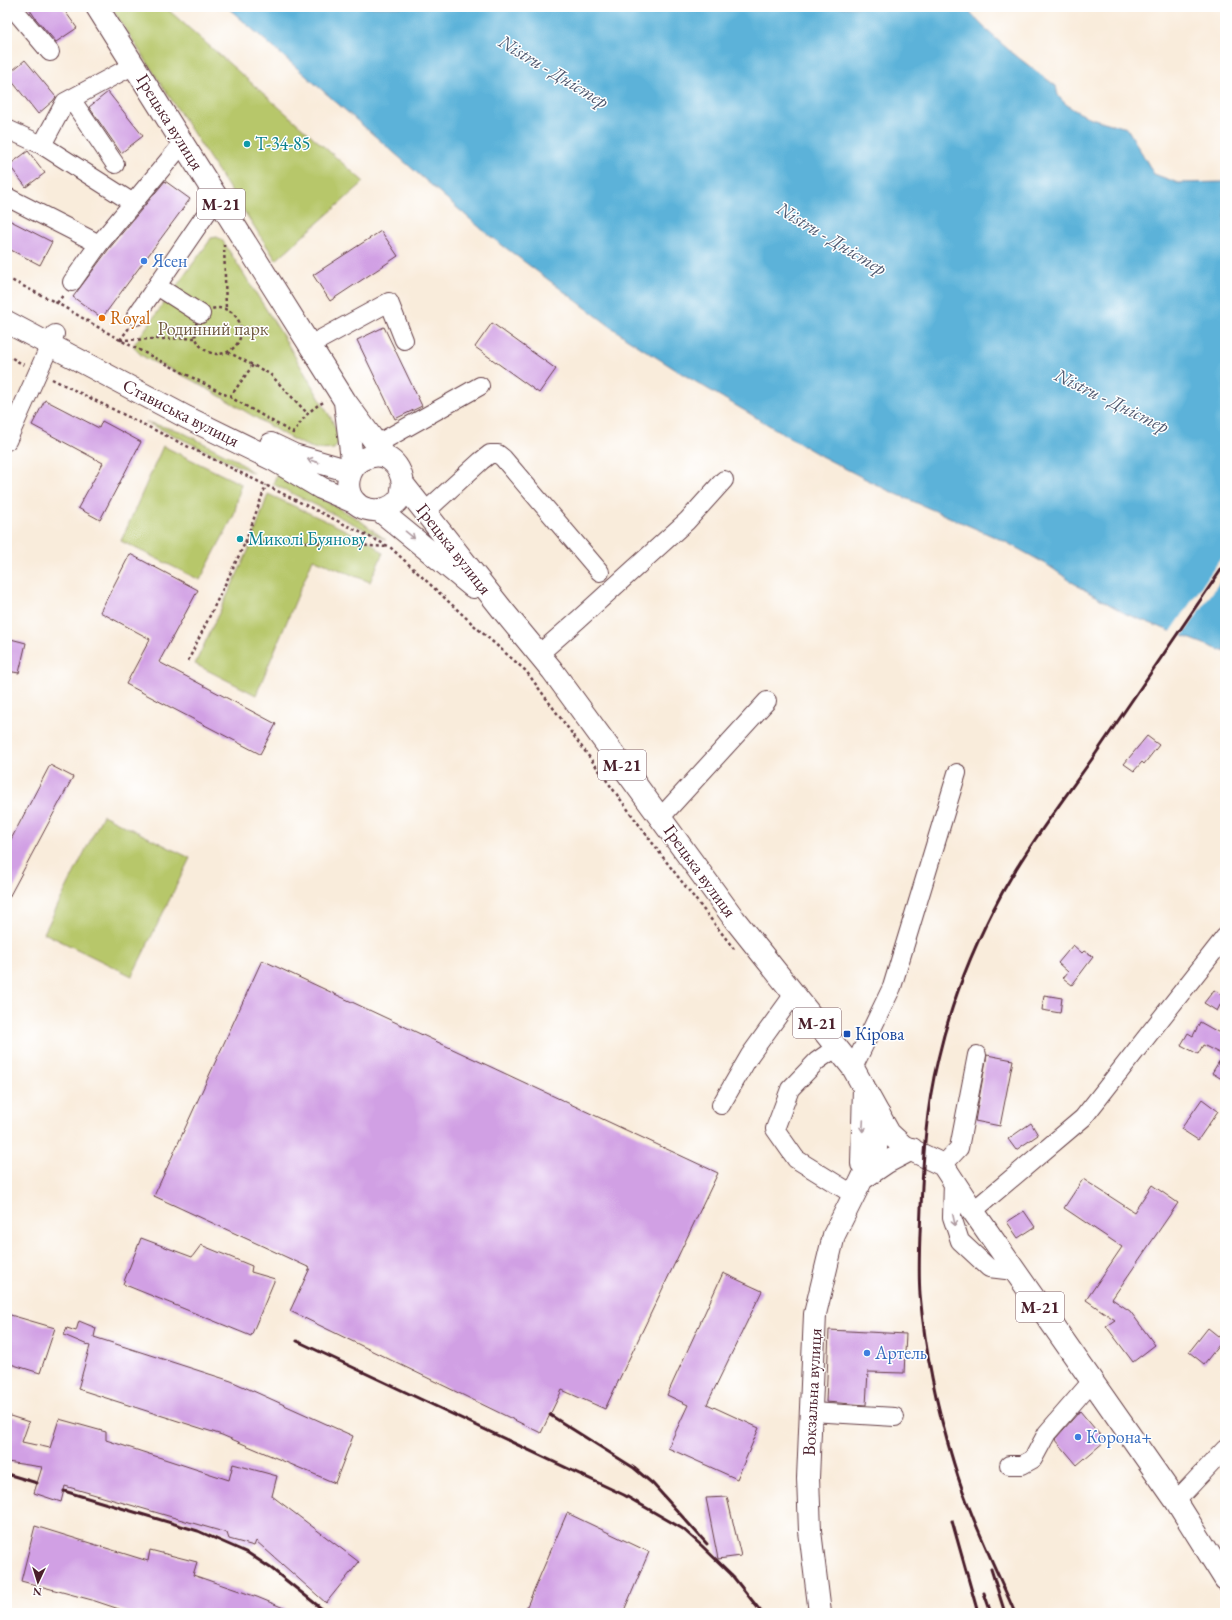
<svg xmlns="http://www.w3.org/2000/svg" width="1232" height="1620" font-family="'EB Garamond',serif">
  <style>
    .green { fill: #b7c76a; stroke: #80734a }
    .water { fill: #5cb2d9; stroke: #536882 }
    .pier { fill: #f9ecdb }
    .building { fill: #d1a0e4 }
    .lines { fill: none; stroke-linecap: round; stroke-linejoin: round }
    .minor-casing { stroke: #643e45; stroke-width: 20 }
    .major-casing { stroke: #643e45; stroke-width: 24 }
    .highway-casing { stroke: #643e45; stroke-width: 24 }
    .path { stroke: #643e45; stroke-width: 2.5; stroke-dasharray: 3 3; stroke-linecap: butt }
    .minor { stroke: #fff; stroke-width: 18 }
    .major { stroke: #fff; stroke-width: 22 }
    .highway { stroke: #fff; stroke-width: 22 }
    .rail { stroke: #4a1f2b; stroke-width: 3 }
    .oneway { stroke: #ae9aa0 }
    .culture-dot { fill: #0f9aa8; stroke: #fff; stroke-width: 1.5 }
    .shop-dot { fill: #3f7fe0; stroke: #fff; stroke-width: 1.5 }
    .food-dot { fill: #e8710a; stroke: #fff; stroke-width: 1.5 }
    .transit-dot { fill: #1a4fb4; stroke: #fff; stroke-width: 1.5 }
    .labels { text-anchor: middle; stroke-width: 3; stroke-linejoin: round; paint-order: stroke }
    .shield { fill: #fff; stroke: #80626b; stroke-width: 1 }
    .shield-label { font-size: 17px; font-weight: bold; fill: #4a1f2b }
    .street-label { font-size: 18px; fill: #4a1f2b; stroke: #fff }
    .culture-label { font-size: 18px; fill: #0d838f; stroke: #fff; text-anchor: start }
    .shop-label { font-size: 18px; fill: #366cbe; stroke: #fff; text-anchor: start }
    .food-label { font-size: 18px; fill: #c56008; stroke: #fff; text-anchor: start }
    .park-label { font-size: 18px; fill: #705a41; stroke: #fff }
    .transit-label { font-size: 18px; fill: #164399; stroke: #fff; text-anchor: start }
    .water-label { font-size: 19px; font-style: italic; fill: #515a71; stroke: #fff }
  </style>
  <rect width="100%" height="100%" fill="#fff"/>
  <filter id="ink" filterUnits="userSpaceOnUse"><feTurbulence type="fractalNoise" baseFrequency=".025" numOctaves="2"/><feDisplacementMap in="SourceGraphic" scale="8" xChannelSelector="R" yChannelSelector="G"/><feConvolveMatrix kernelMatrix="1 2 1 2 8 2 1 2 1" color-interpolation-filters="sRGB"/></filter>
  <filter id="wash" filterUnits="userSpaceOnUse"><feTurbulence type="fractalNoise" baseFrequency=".012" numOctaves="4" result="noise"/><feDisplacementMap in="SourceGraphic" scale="16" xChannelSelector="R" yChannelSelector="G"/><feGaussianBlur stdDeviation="0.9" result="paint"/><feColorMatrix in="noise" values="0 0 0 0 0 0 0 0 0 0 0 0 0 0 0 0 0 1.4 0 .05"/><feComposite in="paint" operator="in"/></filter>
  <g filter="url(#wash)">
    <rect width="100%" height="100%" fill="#f9ecdb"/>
    <path class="green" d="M 111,7 L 165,7 L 364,182 L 276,260 Z
      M 217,237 L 222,240 L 233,257 L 283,336 L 332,420 L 340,441 L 334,449 C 326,450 320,450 313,448 C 292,441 272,427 253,416 C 227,400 200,384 173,370 C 160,364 142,360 134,347 L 135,343 L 208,243 L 211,238 Z
      M 146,422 L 180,431 L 238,461 L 253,473 Z
      M 163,446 L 241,484 L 234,515 L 200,580 L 121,541 Z
      M 277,474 L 358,519 L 386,540 L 273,484 Z
      M 268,494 L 369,541 L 383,553 L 370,582 L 313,559 L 256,695 L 195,664 L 250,547 Z
      M 103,815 L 190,858 L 132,976 L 44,933 Z"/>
    <path class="water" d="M 227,7 L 966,7 C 991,39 1024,62 1056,86 C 1057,90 1057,95 1060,98 C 1076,117 1105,122 1127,128 L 1154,174 L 1178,183 L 1225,182 L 1225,652 L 1126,614 L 1078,586 L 1046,564 L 1004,541 L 885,489 L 821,456 L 681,373 L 626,338 L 486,233 Z"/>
    <path class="pier" d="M 1225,552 L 1225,574 L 1182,637 L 1170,633 Z"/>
    <g id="blocks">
      <path class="building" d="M 28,7 L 62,7 L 77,28 L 56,42 L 36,19 Z
        M 25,60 L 56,97 L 53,101 L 38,114 L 7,75 Z
        M 108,92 L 143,136 L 121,153 L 89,107 Z
        M 28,151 L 45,173 L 26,187 L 9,165 Z
        M 165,181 L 190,199 L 102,318 L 73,297 L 108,250 Z
        M 7,219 L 52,242 L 40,265 L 7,248 Z
        M 381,231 L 398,256 L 330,301 L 313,275 Z
        M 492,323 L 556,369 L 539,393 L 475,347 Z
        M 384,327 L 422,406 L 395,419 L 357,340 Z
        M 45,400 L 99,428 L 102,421 L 141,442 L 100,520 L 78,508 L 103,463 L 32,425 Z
        M 130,554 L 198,590 L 159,662 L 276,724 L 260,754 L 126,684 L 150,639 L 100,612 Z
        M 7,638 L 26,643 L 19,673 L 7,671 Z
        M 1147,736 L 1159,745 L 1144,764 L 1142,762 L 1134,771 L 1124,764 Z
        M 50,765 L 73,777 L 7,901 L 7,847 Z
        M 1073,945 L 1082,953 L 1084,951 L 1093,957 L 1072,985 L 1063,978 L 1068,972 L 1058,963 Z
        M 262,960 L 718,1173 L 605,1409 L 562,1390 L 541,1433 L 290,1311 L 310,1268 L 154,1196 Z
        M 1214,990 L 1225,996 L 1217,1011 L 1204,1003 Z
        M 1044,995 L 1062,998 L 1060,1013 L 1042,1010 Z
        M 1200,1022 L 1225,1036 L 1225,1081 L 1212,1073 L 1223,1055 L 1203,1045 L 1198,1054 L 1181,1045 L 1188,1033 L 1193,1036 Z
        M 987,1055 L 1013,1060 L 1000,1126 L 975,1121 Z
        M 1202,1099 L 1218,1111 L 1198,1140 L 1181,1129 Z
        M 1031,1123 L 1038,1135 L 1016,1150 L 1008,1139 Z
        M 1083,1179 L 1134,1212 L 1152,1185 L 1178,1203 L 1112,1299 L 1130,1311 L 1155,1345 L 1133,1362 L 1106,1326 L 1115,1320 L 1086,1300 L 1122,1247 L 1064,1208 Z
        M 1024,1211 L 1035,1227 L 1018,1238 L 1007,1222 Z
        M 141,1238 L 192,1257 L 201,1245 L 252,1266 L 251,1272 L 275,1279 L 251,1336 L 123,1284 Z
        M 723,1273 L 762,1291 L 707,1404 L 759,1428 L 737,1479 L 668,1448 L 688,1405 L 667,1395 Z
        M 7,1314 L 55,1328 L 40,1373 L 7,1363 Z
        M 79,1321 L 96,1328 L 94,1337 L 231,1381 L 353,1436 L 335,1483 L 222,1435 L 78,1389 L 90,1346 L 64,1335 L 67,1328 L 76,1331 Z
        M 1208,1328 L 1223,1340 L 1204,1364 L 1189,1352 Z
        M 829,1330 L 906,1334 L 904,1373 L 868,1372 L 866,1405 L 826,1402 Z
        M 1080,1411 L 1105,1441 L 1077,1465 L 1055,1439 Z
        M 7,1415 L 29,1422 L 22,1442 L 50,1448 L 59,1419 L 106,1432 L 106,1440 L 229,1480 L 233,1464 L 277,1476 L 272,1496 L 359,1562 L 326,1603 L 256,1541 L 254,1546 L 229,1539 L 227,1533 L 65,1486 L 61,1502 L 34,1493 L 42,1467 L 7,1462 Z
        M 727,1497 L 741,1556 L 718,1559 L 706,1498 Z
        M 567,1513 L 649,1552 L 623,1613 L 524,1613 Z
        M 35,1526 L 148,1561 L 150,1550 L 197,1562 L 193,1575 L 257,1597 L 296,1613 L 131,1613 L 92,1600 L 21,1581 Z"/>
    </g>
  </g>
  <g filter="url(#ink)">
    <use href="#blocks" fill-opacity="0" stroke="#643e45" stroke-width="1"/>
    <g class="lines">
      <defs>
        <path id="minor" d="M 12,7 L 50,52
          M 71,99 L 115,164
          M 7,129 L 42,145 L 133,203
          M 42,145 L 65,102 L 134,65
          M 7,197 L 99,244
          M 72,282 L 99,244 L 183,143
          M 157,286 L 201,314
          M 136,316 L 217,198
          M 310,345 L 389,302 L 404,340
          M 7,441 L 55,334
          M 377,444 L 480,386
          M 425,512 L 481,461 L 490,454 L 498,454 L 503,458 L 600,572
          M 539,654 L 580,618 L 687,521 L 724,480
          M 661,817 L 767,701
          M 837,1047 L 817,1061 L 790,1089 L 775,1129 L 796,1159 L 854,1195
          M 853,1068 L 892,987 L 957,773
          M 721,1105 L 750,1055 L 794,994
          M 943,1165 L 959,1148 L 977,1055
          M 953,1181 L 952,1217 L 960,1241 L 989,1268 L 1014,1271
          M 973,1211 L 1083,1118 L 1225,937
          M 811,1412 L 895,1417
          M 1009,1465 L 1022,1465 L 1033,1459 L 1047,1433 L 1092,1381
          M 1176,1501 L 1225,1449"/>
        <path id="major" d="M 7,322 L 186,417 L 274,460 L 321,488 L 356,503
          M 271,444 L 294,455 L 350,471
          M 862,1164 L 864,1087
          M 862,1179 L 887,1162 L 912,1149
          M 820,1613 L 810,1531 L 808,1478 L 815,1314 L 834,1235 L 862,1179 L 876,1148 L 880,1116"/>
        <path id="highway" d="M 97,7 L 345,401 L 386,457
          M 345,402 L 353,468
          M 403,484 C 402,488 402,493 401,496 C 393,512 367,515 355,502 C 343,489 348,468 362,460 C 384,448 400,462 403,484 L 505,613 L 552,670 L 735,920 L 853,1068 L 889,1133 L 903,1146 L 943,1165 L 973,1211 L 1176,1501 L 1225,1579
          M 379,510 L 473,587"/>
      </defs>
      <use href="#minor" class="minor-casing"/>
      <use href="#major" class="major-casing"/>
      <use href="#highway" class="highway-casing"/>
      <path class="path" d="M 224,244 L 226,309
        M 7,278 L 57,303 L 120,340 L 230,397 L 293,433 C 303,419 310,408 326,401
        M 57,303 L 64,294
        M195 331a23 23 0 1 1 46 0a23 23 0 1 1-46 0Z
        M 120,340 L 195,338
        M 120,340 L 129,328
        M 228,352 L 270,374 L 307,413
        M 7,355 L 24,365
        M 52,379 L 390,547 L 478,629 L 526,671 L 665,860 L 734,949
        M 230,397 L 253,365
        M 245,543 L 290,541 L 388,547
        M 188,661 L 245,543 L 266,485"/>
      <use href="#minor" class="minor"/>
      <use href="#major" class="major"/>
      <use href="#highway" class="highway"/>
      <path class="rail" d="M 297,1341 L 624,1495 L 683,1529 L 702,1546 L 734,1577
        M 550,1415 L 634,1468 L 653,1484 L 707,1544
        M 7,1474 L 37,1483
        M 64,1491 L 198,1531 L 248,1553 L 272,1569 L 327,1613
        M 952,1521 L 978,1613
        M 991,1569 L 1005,1613
        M 731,1574 L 762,1613
        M 984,1593 L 991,1613
        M 1015,1613 C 994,1564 969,1515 954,1464 C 937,1409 925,1351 920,1294 C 918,1266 920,1237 921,1208 C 923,1158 926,1108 938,1059 C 951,1002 974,945 1002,893 C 1028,846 1061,803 1092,759 C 1136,694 1181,629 1225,564"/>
    </g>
    <defs><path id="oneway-shaft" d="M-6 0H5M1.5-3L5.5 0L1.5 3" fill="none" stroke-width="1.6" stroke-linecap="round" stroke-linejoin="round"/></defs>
    <g class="oneway">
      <use href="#oneway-shaft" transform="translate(313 461) rotate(-162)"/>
      <use href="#oneway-shaft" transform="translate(410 535) rotate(39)"/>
      <use href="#oneway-shaft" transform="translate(863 1126) rotate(93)"/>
      <use href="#oneway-shaft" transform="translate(954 1220) rotate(77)"/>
    </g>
  </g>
  <g class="culture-dot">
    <circle cx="247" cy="144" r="4"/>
    <circle cx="240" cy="539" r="4"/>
  </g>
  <g class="shop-dot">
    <circle cx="144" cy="261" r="4"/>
    <circle cx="867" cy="1353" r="4"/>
    <circle cx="1078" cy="1437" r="4"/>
  </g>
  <circle class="food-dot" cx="102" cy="318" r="4"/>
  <rect class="transit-dot" x="843" y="1030" width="8" height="8" rx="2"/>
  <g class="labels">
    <g class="shield">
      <rect x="197" y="189" width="48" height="30" rx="3"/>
      <rect x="598" y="750" width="48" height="30" rx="3"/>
      <rect x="793" y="1008" width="48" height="30" rx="3"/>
      <rect x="1016" y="1292" width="48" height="30" rx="3"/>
    </g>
    <g class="shield-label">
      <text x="221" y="210">М-21</text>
      <text x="622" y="771">М-21</text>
      <text x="817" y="1029">М-21</text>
      <text x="1040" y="1313">М-21</text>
    </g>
    <g class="street-label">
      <text transform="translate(170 122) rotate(58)" y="6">Грецька вулиця</text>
      <text transform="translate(181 413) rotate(27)" y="6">Стависька вулиця</text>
      <text transform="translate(454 549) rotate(52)" y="6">Грецька вулиця</text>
      <text transform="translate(700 871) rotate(54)" y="6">Грецька вулиця</text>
      <text transform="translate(812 1392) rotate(-87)" y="6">Вокзальна вулиця</text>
    </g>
    <g class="culture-label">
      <text x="255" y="150">Т-34-85</text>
      <text x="248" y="545">Миколі Буянову</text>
    </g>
    <g class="shop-label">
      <text x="152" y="267">Ясен</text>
      <text x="875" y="1359">Артель</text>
      <text x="1086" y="1443">Корона+</text>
    </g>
    <g class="food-label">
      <text x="110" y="324">Royal</text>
    </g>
    <g class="park-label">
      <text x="213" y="335">Родинний парк</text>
    </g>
    <g class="transit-label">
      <text x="855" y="1040">Кірова</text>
    </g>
    <g class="water-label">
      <text transform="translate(554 71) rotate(31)" y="7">Nistru - Дністер</text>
      <text transform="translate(832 238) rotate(31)" y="7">Nistru - Дністер</text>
      <text transform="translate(1112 400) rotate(26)" y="7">Nistru - Дністер</text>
    </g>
  </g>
  <rect width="1232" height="1620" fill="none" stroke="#fff" stroke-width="24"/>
  <g transform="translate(38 1582) rotate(184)" stroke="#ffffff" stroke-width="3" paint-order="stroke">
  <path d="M0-3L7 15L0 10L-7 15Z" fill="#4a1f2b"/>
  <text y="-6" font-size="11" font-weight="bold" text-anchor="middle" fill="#4a1f2b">N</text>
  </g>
</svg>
